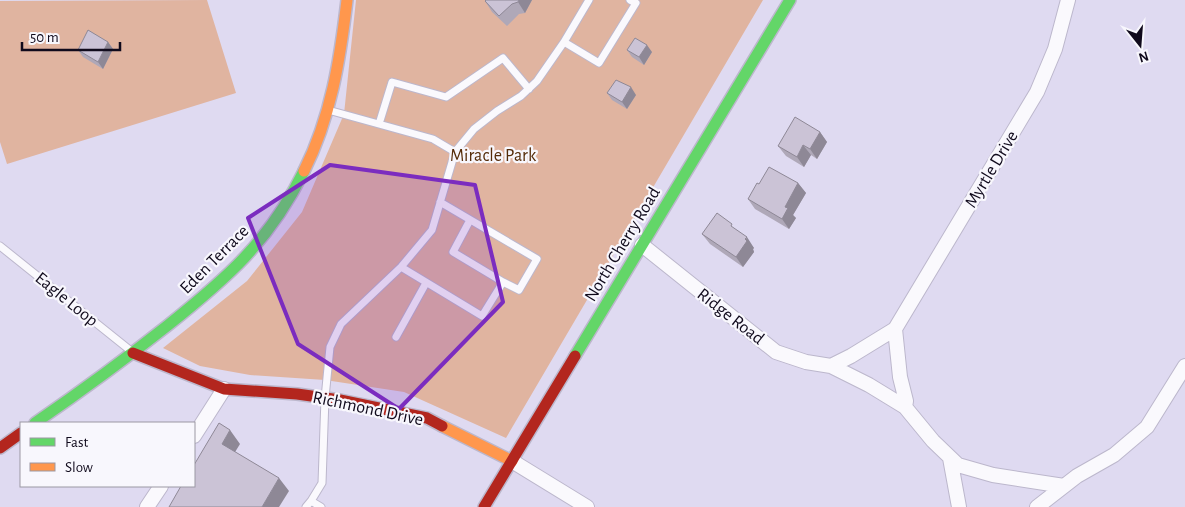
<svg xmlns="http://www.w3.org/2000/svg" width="1185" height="507" font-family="'Alegreya Sans',sans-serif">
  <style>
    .green { fill: #e0b4a0 }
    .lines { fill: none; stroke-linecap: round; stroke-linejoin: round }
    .lane-casing { stroke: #bcb7cc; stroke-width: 9 }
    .street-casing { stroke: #bcb7cc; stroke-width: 16 }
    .fast-casing { stroke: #bcb7cc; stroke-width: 14 }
    .slow-casing { stroke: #bcb7cc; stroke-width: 14 }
    .jam-casing { stroke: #bcb7cc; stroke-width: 14 }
    .lane { stroke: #faf9fd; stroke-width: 7 }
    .street { stroke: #faf9fd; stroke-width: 14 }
    .fast { stroke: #63d668; stroke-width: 11 }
    .slow { stroke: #ff974d; stroke-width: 11 }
    .jam { stroke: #b3261e; stroke-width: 11 }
    .wall { fill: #afa8b8 }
    .shaded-wall { fill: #8e8896 }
    .building { fill: #cbc3d6; stroke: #8e8896 }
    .marked { fill: #7b2cbf; fill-opacity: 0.2; stroke: #7b2cbf; stroke-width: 4; stroke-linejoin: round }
    .labels { text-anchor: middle; stroke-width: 4.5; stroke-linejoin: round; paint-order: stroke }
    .park-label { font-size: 18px; fill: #552c09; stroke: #f8f7fd }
    .street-label { font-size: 18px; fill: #100a1c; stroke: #f8f7fd }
  </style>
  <rect width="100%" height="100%" fill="#dfdaf1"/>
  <path class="green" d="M 207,0 L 236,93 L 7,164 L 0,142 L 0,1 Z
    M 356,0 L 763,0 L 506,438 L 404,392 L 325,380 L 250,375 L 200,366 L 163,348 L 247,281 L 302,212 L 344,114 Z"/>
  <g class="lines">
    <defs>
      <path id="lane" d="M 589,0 L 564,42 L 599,63 L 636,3 L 630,0
        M 328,110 L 433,139 L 455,152
        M 379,124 L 392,82 L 446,97 L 503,58 L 529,89
        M 470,220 L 453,252 L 503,282
        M 0,246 L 131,351
        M 401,267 L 482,316 L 503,282 L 519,290 L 537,259 L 440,202
        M 396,337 L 426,283
        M 306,507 L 311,501
        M 321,507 L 311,501 L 322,483 L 325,398 L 330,347 L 341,324 L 401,267 L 432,230 L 455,152 L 474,129 L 497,111 L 521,96 L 537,81 L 564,42"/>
      <path id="street" d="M 642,245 L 776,352 L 806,362 L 831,366 L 851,356 L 895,329 L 1037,92 L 1055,49 L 1068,0
        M 895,329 L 900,377 L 906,401 L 905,407 L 933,441 L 958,465 L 993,475 L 1064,486
        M 831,366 L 869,385 L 905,407
        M 194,436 L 224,389
        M 950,458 L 959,507
        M 512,461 L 587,507
        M 147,507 L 161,486
        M 1037,507 L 1077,476 L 1114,455 L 1147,427 L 1185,366"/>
      <path id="fast" d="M 575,356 L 790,0
        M 35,423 C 80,392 124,360 167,326 C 227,278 269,242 304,171"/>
      <path id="slow" d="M 304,171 C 331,117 340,60 347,0
        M 442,426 L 512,461"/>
      <path id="jam" d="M 133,353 L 224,389 L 297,394 L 340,400 L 427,418 L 442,426
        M 0,448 L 21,433
        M 484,507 L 575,356"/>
    </defs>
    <use href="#lane" class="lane-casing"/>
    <use href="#street" class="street-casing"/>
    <use href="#fast" class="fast-casing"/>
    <use href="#slow" class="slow-casing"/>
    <use href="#jam" class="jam-casing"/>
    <use href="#lane" class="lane"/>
    <use href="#street" class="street"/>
    <use href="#fast" class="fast"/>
    <use href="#slow" class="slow"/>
    <use href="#jam" class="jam"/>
  </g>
  <path class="wall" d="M 486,0 L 532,0 L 525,13 L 519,14 L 507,26 L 492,12 L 485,1 Z
    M 108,42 L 113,49 L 103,69 L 83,57 L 78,50 Z
    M 627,50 L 652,52 L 644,65 L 632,57 Z
    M 607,93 L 636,95 L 627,109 L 612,100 Z
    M 820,132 L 827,142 L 817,159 L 811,155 L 804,167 L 786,156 L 778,146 Z
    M 798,183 L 806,193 L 793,215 L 796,218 L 789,229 L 755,209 L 748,199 L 759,184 Z
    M 737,230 L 754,248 L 753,249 L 754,252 L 743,267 L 710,244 L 702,234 Z"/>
  <path class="shaded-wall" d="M 519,0 L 532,0 L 525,13 L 518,2 Z
    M 108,42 L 113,49 L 103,69 L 98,62 Z
    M 647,45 L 652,52 L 644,65 L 639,57 Z
    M 631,87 L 636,95 L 627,109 L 622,102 Z
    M 820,132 L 827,142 L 817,159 L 810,149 Z
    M 803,145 L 811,155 L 804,167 L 797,157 Z
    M 798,183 L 806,193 L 793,215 L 796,218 L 789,229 L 782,219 L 785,207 Z
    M 747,237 L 754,248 L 753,249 L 754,252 L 743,267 L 736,257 Z
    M 230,430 L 240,444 L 232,457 L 222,444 Z
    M 279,478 L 289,491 L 279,507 L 262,507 Z"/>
  <path class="building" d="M 486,0 L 519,0 L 518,2 L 512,4 L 499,16 L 485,1 Z
    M 88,30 L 108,42 L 98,62 L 78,50 Z
    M 635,38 L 647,45 L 639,57 L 627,50 Z
    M 616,80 L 631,87 L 622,102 L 607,93 Z
    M 795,117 L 820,132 L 810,149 L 803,145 L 797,157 L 778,146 Z
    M 769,167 L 798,183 L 785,207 L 788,208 L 782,219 L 748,199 L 757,183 L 759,184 Z
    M 717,213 L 732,224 L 731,226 L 747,237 L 745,239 L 747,241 L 736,257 L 702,234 Z
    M 219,423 L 230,430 L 222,444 L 279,478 L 262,507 L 169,507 L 181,486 L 194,486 L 194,465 Z"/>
  <path class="marked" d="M 330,165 L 475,185 L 503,302 L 399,409 L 298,344 L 248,218 Z"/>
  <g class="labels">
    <g class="park-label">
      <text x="493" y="161">Miracle Park</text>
    </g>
    <g class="street-label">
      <text transform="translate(991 169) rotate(-59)" y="6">Myrtle Drive</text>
      <text transform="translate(622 244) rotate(-59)" y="6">North Cherry Road</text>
      <text transform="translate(214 259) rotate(-45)" y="6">Eden Terrace</text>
      <text transform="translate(67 299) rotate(39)" y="6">Eagle Loop</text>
      <text transform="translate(731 316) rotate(38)" y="6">Ridge Road</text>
      <text transform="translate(368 408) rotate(12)" y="6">Richmond Drive</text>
    </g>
  </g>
  <rect x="20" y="422" width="175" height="65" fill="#f8f7fd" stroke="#9b98a3"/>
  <rect x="30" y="438" width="25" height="8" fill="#63d668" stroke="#9b98a3"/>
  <text x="65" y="447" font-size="15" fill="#100a1c">Fast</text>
  <rect x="30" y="463" width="25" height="8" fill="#ff974d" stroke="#9b98a3"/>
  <text x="65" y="472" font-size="15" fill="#100a1c">Slow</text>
  <g transform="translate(1140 45) rotate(163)" stroke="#f8f7fd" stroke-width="4" paint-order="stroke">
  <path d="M0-4L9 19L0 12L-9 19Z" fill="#100a1c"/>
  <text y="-8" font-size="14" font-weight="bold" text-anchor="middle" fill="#100a1c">N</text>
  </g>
  <path d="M22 42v8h98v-8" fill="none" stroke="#100a1c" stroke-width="2.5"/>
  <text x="30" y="42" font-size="15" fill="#100a1c" stroke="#f8f7fd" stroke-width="4" paint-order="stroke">50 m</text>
</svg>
